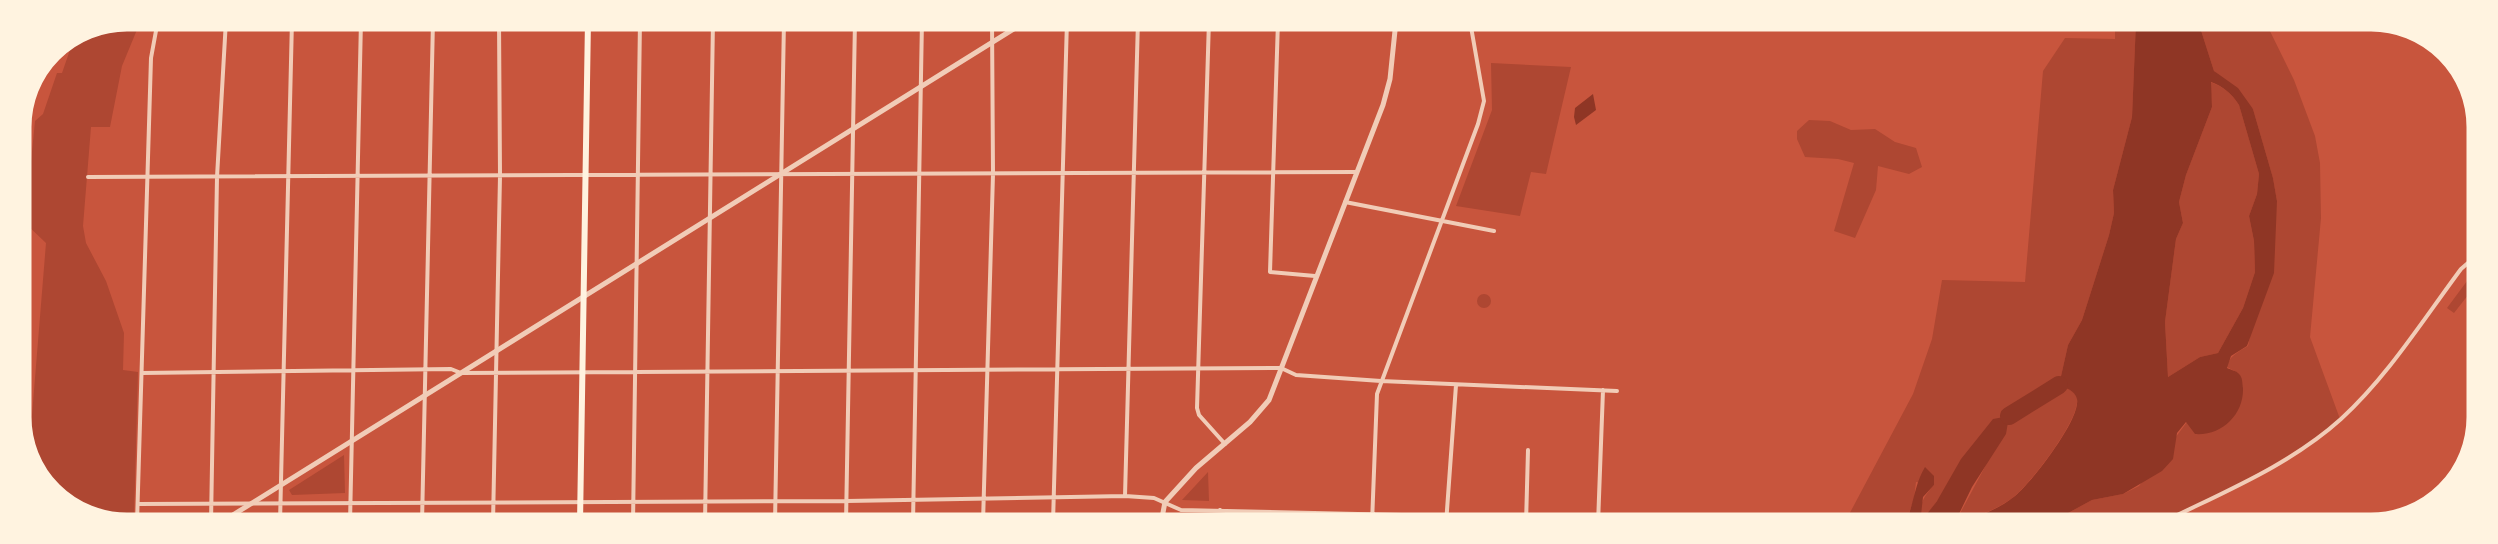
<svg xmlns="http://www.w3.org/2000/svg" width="2498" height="544" font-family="'Titillium Web',sans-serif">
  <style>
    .green { fill: #ae4732 }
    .water { fill: #8f3625; fill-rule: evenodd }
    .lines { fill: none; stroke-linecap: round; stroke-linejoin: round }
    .river { stroke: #8f3625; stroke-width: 18 }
    .minor { stroke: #f1ccb7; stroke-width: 4 }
    .tertiary { stroke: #f1ccb7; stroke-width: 5 }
    .primary { stroke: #fff3e0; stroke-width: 6 }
    .rim { fill: none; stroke: #fff3e0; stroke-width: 3 }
  </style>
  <rect width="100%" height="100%" fill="#c8553d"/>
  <path class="green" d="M 127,20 L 141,20 L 122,66 L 110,127 L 91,127 L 83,226 L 86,243 L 106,281 L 124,333 L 123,370 L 138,372 L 134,519 L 112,519 L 111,523 L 106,522 L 51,493 L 29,452 L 46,243 L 25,223 L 35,121 L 43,114 L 57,73 L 62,73 L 71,47 L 61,44 L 86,28 Z
    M 2115,21 L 2136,21 L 2132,117 L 2113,190 L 2114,213 L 2109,235 L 2082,320 L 2068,345 L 2059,385 C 2065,388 2075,390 2077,398 C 2081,419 2028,487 2011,499 C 1995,510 1979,516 1960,522 L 1957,519 L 1987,463 L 1937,501 L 1923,520 C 1916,507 1925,495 1934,485 L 1916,482 L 1914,499 L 1905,524 L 1844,524 L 1913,394 L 1932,339 L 1942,280 L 2025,282 L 2043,71 L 2065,38 L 2115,39 Z
    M 2198,21 L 2265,21 L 2294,80 L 2315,136 L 2320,163 L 2321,218 L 2310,337 L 2340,419 L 2314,440 L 2252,477 L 2159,524 L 2048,524 L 2092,500 L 2123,494 L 2139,486 L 2187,422 L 2190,426 L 2238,373 L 2227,367 C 2229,356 2238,352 2248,346 L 2277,201 L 2273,178 L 2253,109 L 2214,71 Z
    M 1491,63 L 1571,67 L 1546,174 L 1531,172 L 1520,216 L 1456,206 L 1492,110 Z
    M 2210,82 C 2223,86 2232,94 2239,105 L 2259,174 L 2257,194 L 2249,216 L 2254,241 L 2255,272 L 2243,308 L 2218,353 L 2200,357 L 2168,377 L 2165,322 L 2176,239 L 2183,223 L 2179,202 L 2186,175 L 2212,107 Z
    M 1809,120 L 1830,121 L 1851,130 L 1875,129 L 1895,142 L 1916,148 L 1922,167 L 1909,174 L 1878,166 L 1876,190 L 1855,238 L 1834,231 L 1854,163 L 1838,159 L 1805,157 L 1797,139 L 1797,131 Z
    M 2476,269 L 2476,285 L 2454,313 L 2447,308 Z
    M1477 301a7 7 0 1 1 14 0a7 7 0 1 1-14 0Z
    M 344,455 L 345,493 L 292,495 L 289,490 Z
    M 1208,472 L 1209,501 L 1182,500 Z"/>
  <path class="water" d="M 2136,21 L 2198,21 L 2214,71 L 2238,88 L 2253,109 L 2273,178 L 2277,201 L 2274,273 L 2247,346 L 2231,356 L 2227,368 C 2231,370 2237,371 2239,374 C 2243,378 2242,383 2243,388 C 2244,414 2222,436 2195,434 L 2186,422 L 2177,433 L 2173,459 L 2162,471 L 2123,494 L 2092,500 L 2048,524 L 1905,524 C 1914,505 1914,485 1925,467 L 1934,476 L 1934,485 L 1923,497 L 1921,515 L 1923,519 L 1937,501 L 1961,459 L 1993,419 L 2009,416 L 2006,434 L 1972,487 L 1957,518 L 1960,522 C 1980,516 1999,509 2015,496 C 2031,483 2081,419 2077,399 C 2075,390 2065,388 2059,385 L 2068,345 L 2082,320 L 2109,235 L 2114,213 L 2113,190 L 2132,117 ZM 2211,82 C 2223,86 2232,94 2239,105 L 2259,174 L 2257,194 L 2249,216 L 2254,241 L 2255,272 L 2243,308 L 2218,353 L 2200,357 L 2168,377 L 2165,322 L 2176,239 L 2183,223 L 2179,202 L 2186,175 L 2212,107 Z
    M 1593,94 L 1596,110 L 1576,125 L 1574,117 L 1575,108 Z"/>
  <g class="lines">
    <path class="river" d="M 2009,416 L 2059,385"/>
    <path class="minor" d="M 1209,20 L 1197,408 L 1199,415 L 1225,444
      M 1278,21 L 1270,272 L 1315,276
      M 88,177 L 1357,172
      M 20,182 L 30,98
      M 1345,202 L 1494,231
      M 142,373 L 451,369 L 461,373 L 1281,368 L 1296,375 L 1381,381 L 1617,391
      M 1125,496 L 1138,20
      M 138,504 L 847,501 L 1125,496 L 1154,498 L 1181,510 L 1446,516 L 1617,524
      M 137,523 L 151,58 L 158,20
      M 211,523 L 217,177 L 226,20
      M 280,523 L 292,20
      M 350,523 L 361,20
      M 422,523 L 433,20
      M 493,523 L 500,176 L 499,20
      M 633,523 L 640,20
      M 705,523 L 713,20
      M 775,523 L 784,20
      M 846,523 L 855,20
      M 913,523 L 922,20
      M 983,523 L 993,174 L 992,20
      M 1053,523 L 1067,20
      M 1219,523 L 1220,510
      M 1296,523 L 1296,513
      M 1372,523 L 1377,394 L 1478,124 L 1484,101 L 1470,21
      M 1446,524 L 1456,385
      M 1526,524 L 1528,450
      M 1598,524 L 1603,390
      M 2159,524 C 2221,493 2289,466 2341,419 C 2388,376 2423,320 2461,269 L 2476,256"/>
    <path class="tertiary" d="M 220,523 L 1028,20
      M 1161,523 L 1165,502 L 1196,468 L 1250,422 L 1269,400 L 1383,105 L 1390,79 L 1396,21"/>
    <path class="primary" d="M 580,523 L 588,20"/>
  </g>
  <path d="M0 0H2498V544H0ZM127 30H2371A97 97 0 0 1 2468 127V417A97 97 0 0 1 2371 514H127A97 97 0 0 1 30 417V127A97 97 0 0 1 127 30Z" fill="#fff3e0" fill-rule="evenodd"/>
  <path class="rim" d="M127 30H2371A97 97 0 0 1 2468 127V417A97 97 0 0 1 2371 514H127A97 97 0 0 1 30 417V127A97 97 0 0 1 127 30Z"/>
</svg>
